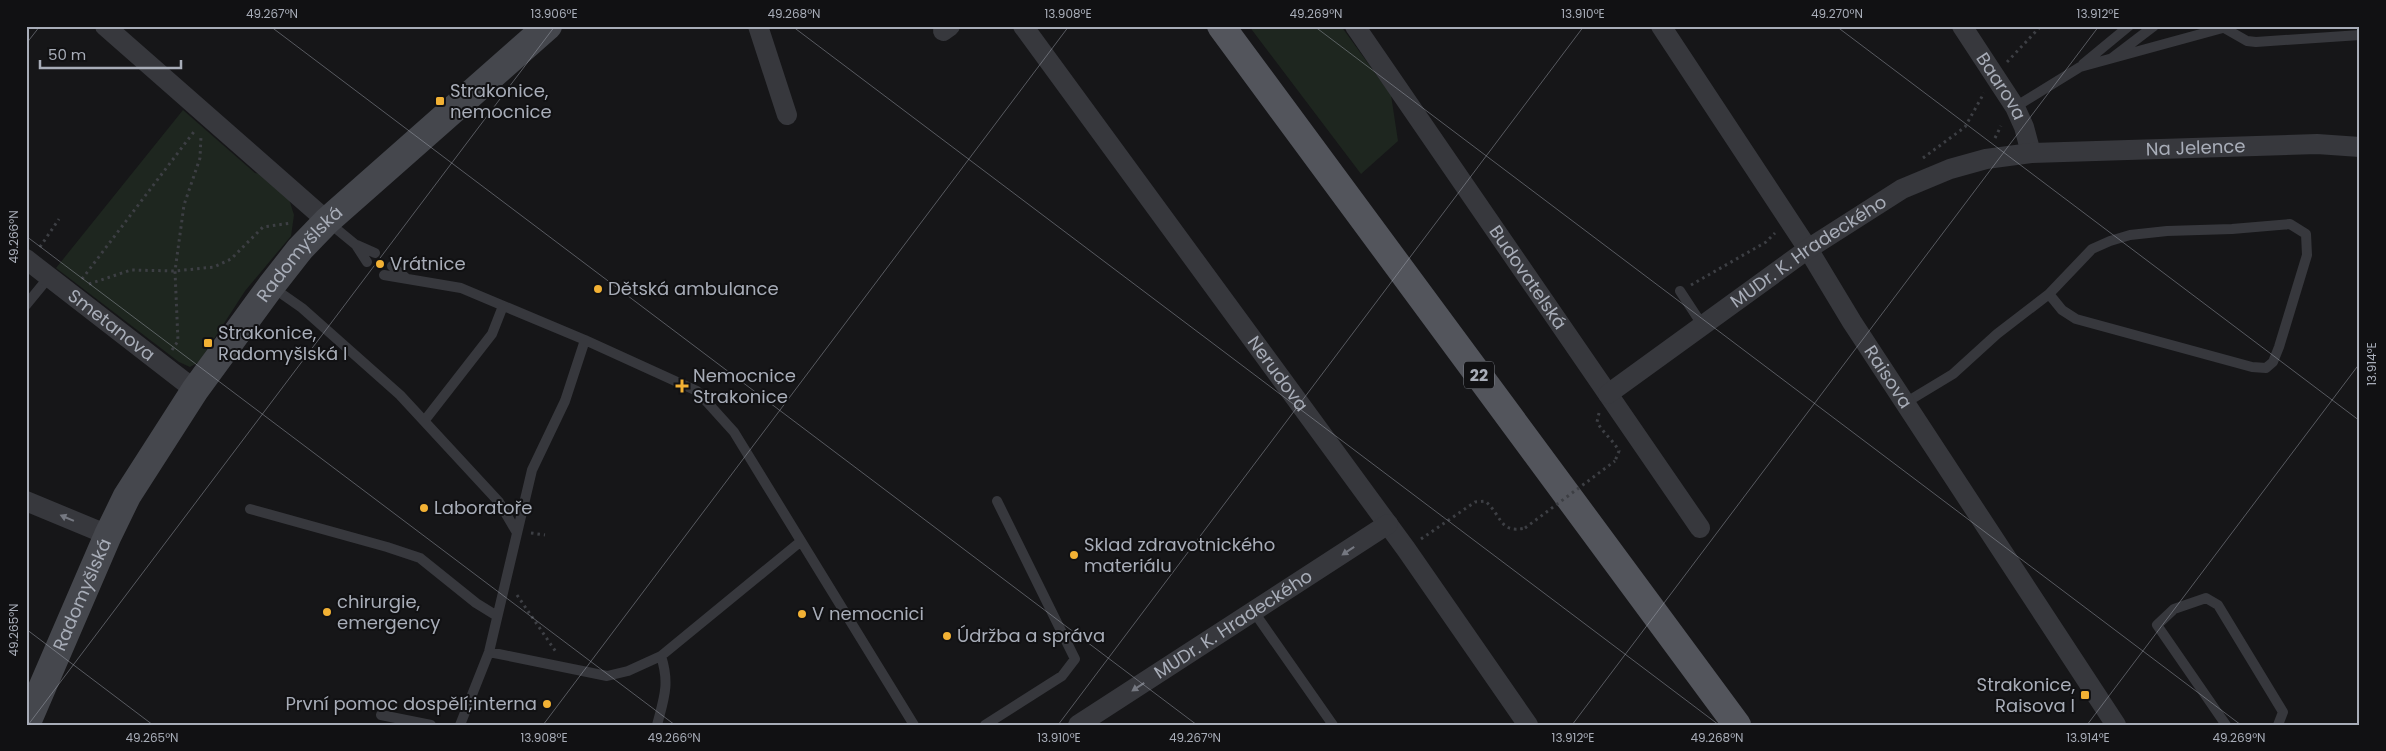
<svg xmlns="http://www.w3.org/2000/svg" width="2386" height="751" font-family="Poppins,sans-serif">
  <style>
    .green { fill: #1e261f }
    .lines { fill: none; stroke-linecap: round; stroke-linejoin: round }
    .path { stroke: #3d3f44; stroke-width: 3; stroke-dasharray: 2.5 4; stroke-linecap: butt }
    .lane { stroke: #37383d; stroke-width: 10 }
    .street { stroke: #37383d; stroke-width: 20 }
    .secondary { stroke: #45474d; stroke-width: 28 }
    .primary { stroke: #53555c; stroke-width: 28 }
    .path-bridge { stroke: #3d3f44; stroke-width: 3; stroke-dasharray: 2.5 4; stroke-linecap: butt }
    .oneway { fill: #757881 }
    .ticks { fill: none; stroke: #a8adb8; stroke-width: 1; stroke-opacity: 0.45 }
    .poi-dot { fill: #f2b134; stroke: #111113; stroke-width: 2 }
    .labels { text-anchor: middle; stroke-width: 4; stroke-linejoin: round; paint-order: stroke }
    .shield { fill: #111113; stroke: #7b7e86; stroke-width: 1 }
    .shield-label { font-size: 16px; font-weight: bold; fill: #a8adb8 }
    .street-label { font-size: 18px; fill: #a8adb8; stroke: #111113 }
    .poi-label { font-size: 18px; fill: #a8adb8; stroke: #111113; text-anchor: start }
    .neatline { fill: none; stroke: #a8adb8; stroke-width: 2 }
    .ticks-label { font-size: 12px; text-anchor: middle; fill: #a8adb8 }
  </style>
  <rect width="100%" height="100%" fill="#161618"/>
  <path class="green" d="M 1249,26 L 1341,26 L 1391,95 L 1398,141 L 1361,174 Z
    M 183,110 L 255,173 L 261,174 L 289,199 L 294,215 L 291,236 L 245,291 L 199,362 L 190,367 L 179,362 L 56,268 Z"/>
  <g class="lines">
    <path class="path" d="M 2007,62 L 2041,26
      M 1995,138 L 2001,126
      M 1923,158 L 1965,127 L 1984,93
      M 40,247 L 59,219
      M 82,279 L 196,129
      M 89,284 L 131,270 L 175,271 L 214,267 L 231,259 L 263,227 L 291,223
      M 1691,285 L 1766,242 L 1775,233
      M 172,350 L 178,341 L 175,271 L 184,205 L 200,158 L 201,136
      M 1599,413 L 1597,422 C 1604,434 1613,440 1619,451 L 1615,461
      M 531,533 L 545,535
      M 1421,539 L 1475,502 L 1485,501 C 1502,515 1499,534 1525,528
      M 517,595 L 556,652"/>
    <path class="lane" d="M 2226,29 L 2247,41 L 2256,42 L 2360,35
      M 2112,58 L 2154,26
      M 2083,64 L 2129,26
      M 2015,107 L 2080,67 L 2230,26
      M 328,222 L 356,245 L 367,262
      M 357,245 L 375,253
      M 392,266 L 406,278
      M 384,275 L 461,288 L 585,340 L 697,391 L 734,432 L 914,725
      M 272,287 L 302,308 L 400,395 L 499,502 L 516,531
      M 1680,291 L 1703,326
      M 26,305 L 49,277
      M 1905,403 L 1953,374 L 1997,334 L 2049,294 L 2092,249 L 2110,241 L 2130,235 L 2167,231 L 2232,229 L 2290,224 L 2306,234 L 2307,255 L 2279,347 L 2273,362 L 2266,368 L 2252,367 L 2076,319 L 2062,310 L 2049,294
      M 425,420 L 492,334 L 503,306
      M 250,509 L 387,547 L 420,558 L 476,603 L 497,616
      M 1254,612 L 1333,725
      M 489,652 L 607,676 L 628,671 L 661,656 L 800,542
      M 381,715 L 431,725
      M 460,725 L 489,652 L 532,470 L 565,401 L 585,340
      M 657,725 C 664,698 670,684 661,656
      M 985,725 L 1062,676 L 1075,659 L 997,501
      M 2226,725 L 2157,625 L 2174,609 L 2206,598 L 2218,605 L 2283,712 L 2278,725"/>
    <g class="street">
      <path d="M 105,26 L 327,221"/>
      <path d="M 758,26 L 787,115"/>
      <path id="s1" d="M 1023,26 L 1406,549 L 1528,725"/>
      <path id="s2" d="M 1355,26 L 1700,528"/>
      <path id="s3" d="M 1661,26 L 1808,249 L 1852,322 L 2116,725"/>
      <path id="s4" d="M 1962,26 L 2015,107 L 2024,127 L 2031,153"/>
      <path d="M 943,31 L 950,26"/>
      <path id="s5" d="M 26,259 L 195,390"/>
      <path id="s6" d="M 1608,394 L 1808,249 L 1902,189 L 1950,169 L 1986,159 L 2031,153 L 2317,144 L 2360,147"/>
      <path d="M 26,501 L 108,535"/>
      <path id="s7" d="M 1078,725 L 1388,524"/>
    </g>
    <path class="secondary" id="s8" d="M 26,725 L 108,535 L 127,496 L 195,390 L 271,286 L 300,249 L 327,221 L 548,26"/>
    <path class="primary" d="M 1221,26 L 1737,725"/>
    <path class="path-bridge" d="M 1525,528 L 1615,461"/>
  </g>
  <defs><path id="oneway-solid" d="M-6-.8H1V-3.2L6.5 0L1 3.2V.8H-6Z" transform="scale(1.25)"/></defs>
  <g class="oneway">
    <use href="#oneway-solid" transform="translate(67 518) rotate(-157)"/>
    <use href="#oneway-solid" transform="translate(1348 551) rotate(146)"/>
    <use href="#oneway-solid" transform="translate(1138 687) rotate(147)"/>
  </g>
  <path class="ticks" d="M 270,26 L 1197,725M 792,26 L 1719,725M 1314,26 L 2241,725M 1836,26 L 2360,421M 2358,26 L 2360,28M 26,44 L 40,26M 26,236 L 675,725M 26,629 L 153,725M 28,725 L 555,26M 543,725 L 1069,26M 1058,725 L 1584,26M 1572,725 L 2099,26M 2087,725 L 2360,363"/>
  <g class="poi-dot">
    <rect x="435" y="96" width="10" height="10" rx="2.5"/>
    <circle cx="380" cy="264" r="5"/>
    <circle cx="598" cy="289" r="5"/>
    <rect x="203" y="338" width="10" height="10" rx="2.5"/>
    <path d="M679.5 378.5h5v5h5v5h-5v5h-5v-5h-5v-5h5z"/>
    <circle cx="424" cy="508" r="5"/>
    <circle cx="1074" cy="555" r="5"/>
    <circle cx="327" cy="612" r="5"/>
    <circle cx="802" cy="614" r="5"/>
    <circle cx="947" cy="636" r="5"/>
    <rect x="2080" y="690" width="10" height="10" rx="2.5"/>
    <circle cx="547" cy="704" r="5"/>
  </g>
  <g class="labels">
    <rect class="shield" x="1464" y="361.5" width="30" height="27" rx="4"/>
    <g class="shield-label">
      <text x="1479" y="381">22</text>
    </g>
    <g class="street-label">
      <text dy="6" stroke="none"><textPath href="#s4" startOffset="72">Baarova</textPath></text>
      <text dy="6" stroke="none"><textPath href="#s6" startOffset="658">Na Jelence</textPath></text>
      <text dy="6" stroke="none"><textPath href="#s6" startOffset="246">MUDr. K. Hradeckého</textPath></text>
      <text dy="6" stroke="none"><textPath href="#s8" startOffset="548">Radomyšlská</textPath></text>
      <text dy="6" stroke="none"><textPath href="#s2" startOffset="305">Budovatelská</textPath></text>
      <text dy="6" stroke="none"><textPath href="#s5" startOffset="108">Smetanova</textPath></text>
      <text dy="6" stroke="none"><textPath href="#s1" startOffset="431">Nerudova</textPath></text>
      <text dy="6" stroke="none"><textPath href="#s3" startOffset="418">Raisova</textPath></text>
      <text dy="6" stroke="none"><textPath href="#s8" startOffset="142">Radomyšlská</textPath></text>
      <text dy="6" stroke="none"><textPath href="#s7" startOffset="185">MUDr. K. Hradeckého</textPath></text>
    </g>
    <g class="poi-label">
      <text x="450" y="97">Strakonice,<tspan x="450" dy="21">nemocnice</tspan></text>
      <text x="390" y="270">Vrátnice</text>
      <text x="608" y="295">Dětská ambulance</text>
      <text x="218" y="339">Strakonice,<tspan x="218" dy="21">Radomyšlská I</tspan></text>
      <text x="693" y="382">Nemocnice<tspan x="693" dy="21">Strakonice</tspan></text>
      <text x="434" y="514">Laboratoře</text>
      <text x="1084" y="551">Sklad zdravotnického<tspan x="1084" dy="21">materiálu</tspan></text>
      <text x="337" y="608">chirurgie,<tspan x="337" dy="21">emergency</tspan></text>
      <text x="812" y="620">V nemocnici</text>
      <text x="957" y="642">Údržba a správa</text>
      <text x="2075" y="691" text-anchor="end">Strakonice,<tspan x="2075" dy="21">Raisova I</tspan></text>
      <text x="537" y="710" text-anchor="end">První pomoc dospělí;interna</text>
    </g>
  </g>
  <rect width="2386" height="751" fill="none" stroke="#111113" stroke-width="55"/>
  <path d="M40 60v8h141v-8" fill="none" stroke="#a8adb8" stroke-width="2.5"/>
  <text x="48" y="60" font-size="15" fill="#a8adb8" stroke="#111113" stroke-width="4" paint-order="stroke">50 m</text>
  <rect x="28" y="28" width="2330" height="696" class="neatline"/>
  <g class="ticks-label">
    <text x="272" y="18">49.267°N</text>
    <text x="554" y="18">13.906°E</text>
    <text x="794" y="18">49.268°N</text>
    <text x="1068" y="18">13.908°E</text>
    <text x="1316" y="18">49.269°N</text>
    <text x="1583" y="18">13.910°E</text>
    <text x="1837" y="18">49.270°N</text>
    <text x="2098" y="18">13.912°E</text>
    <text transform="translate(14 237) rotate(-90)" y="4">49.266°N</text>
    <text transform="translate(2372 364) rotate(-90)" y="4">13.914°E</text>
    <text transform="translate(14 630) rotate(-90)" y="4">49.265°N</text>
    <text x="152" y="742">49.265°N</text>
    <text x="544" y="742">13.908°E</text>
    <text x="674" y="742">49.266°N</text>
    <text x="1059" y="742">13.910°E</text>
    <text x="1195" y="742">49.267°N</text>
    <text x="1573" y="742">13.912°E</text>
    <text x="1717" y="742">49.268°N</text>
    <text x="2088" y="742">13.914°E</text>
    <text x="2239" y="742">49.269°N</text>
  </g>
</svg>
